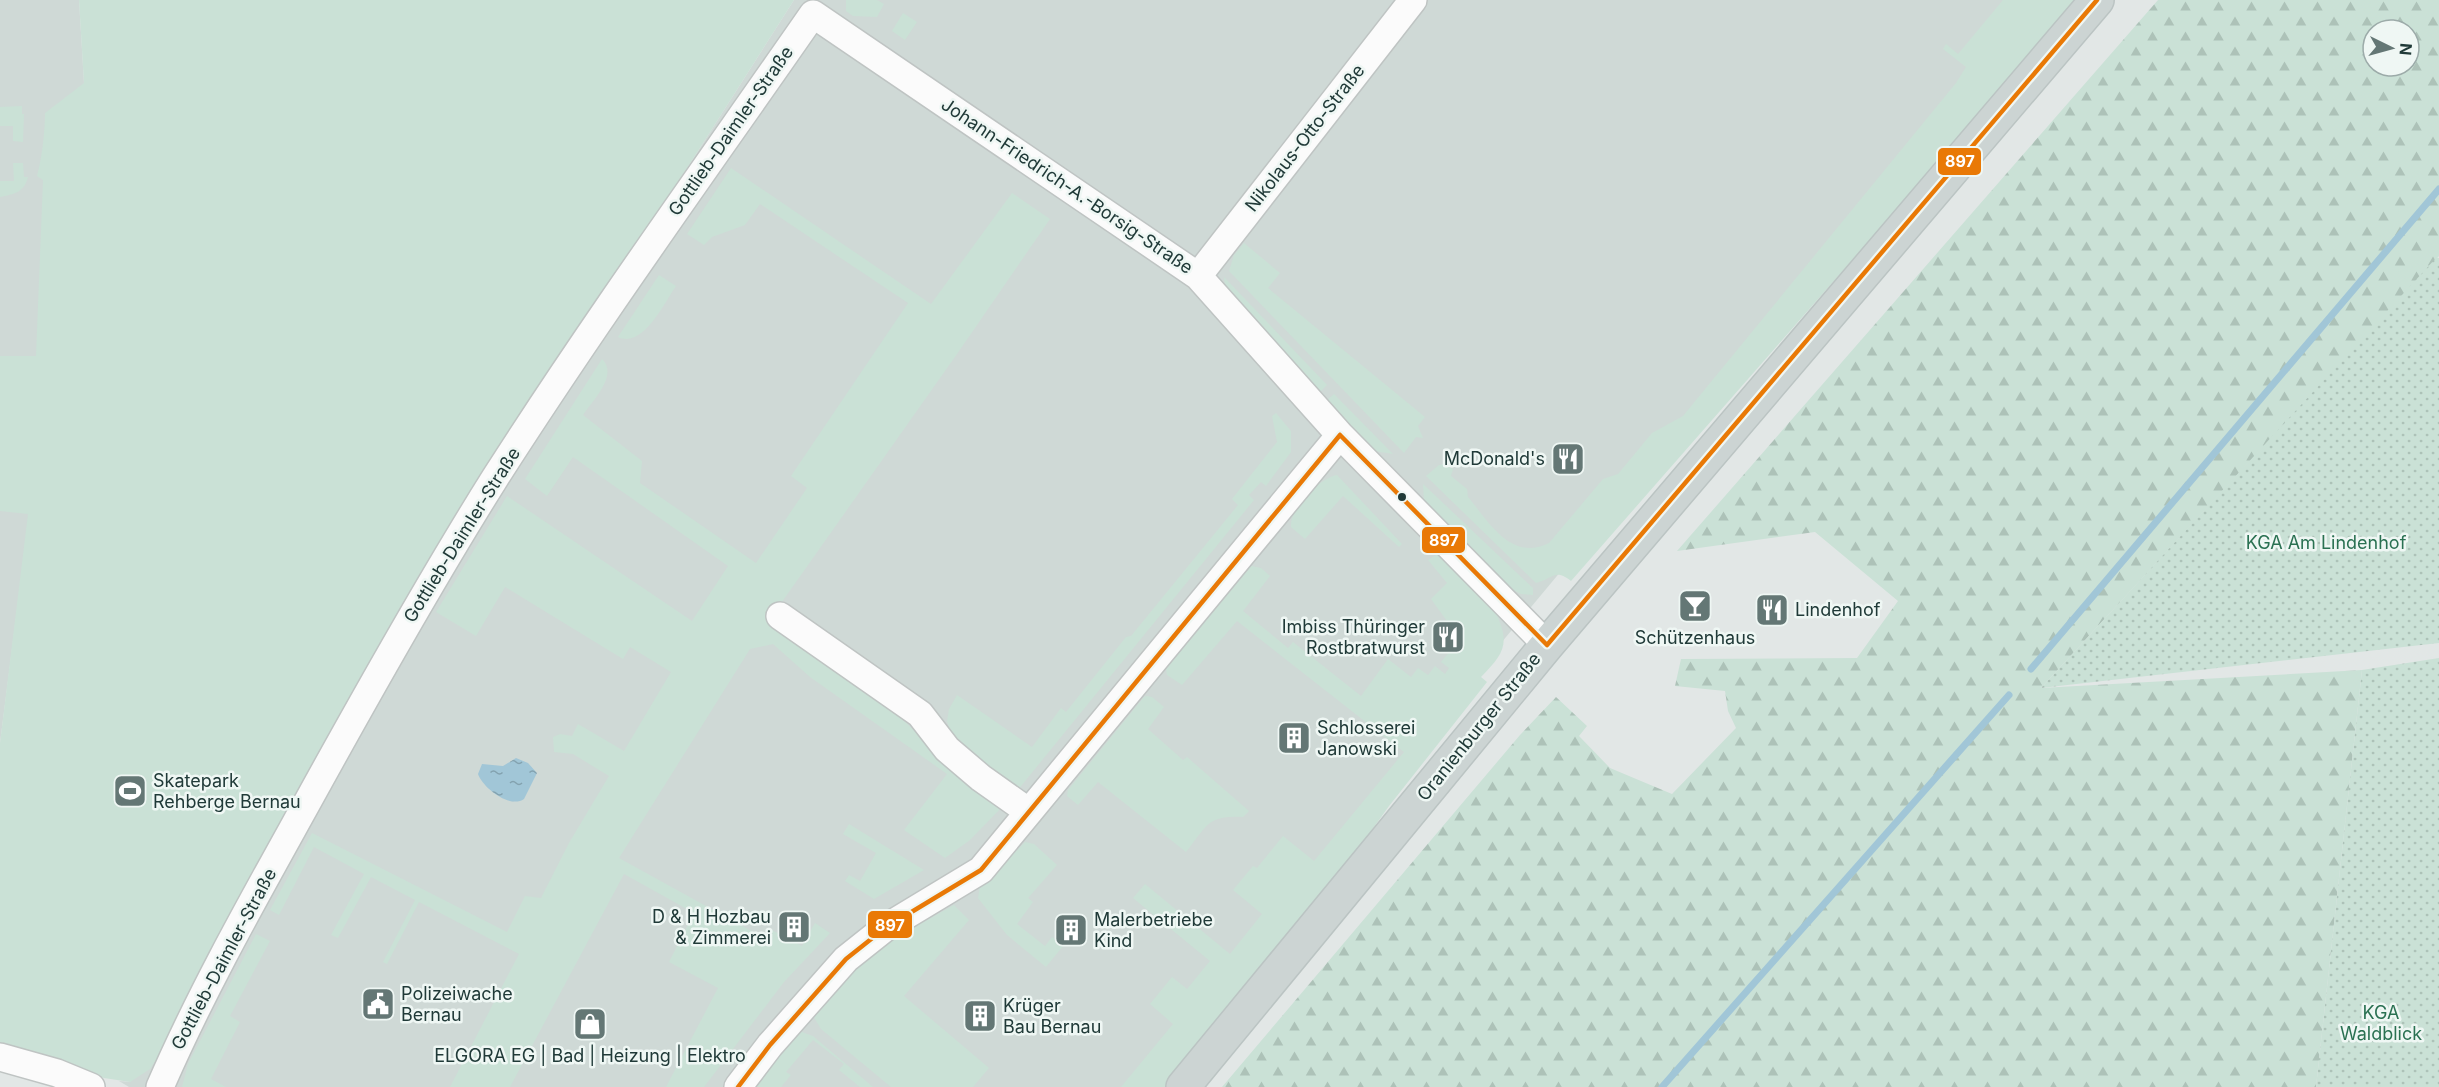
<svg xmlns="http://www.w3.org/2000/svg" width="2439" height="1087" font-family="Inter,sans-serif">
  <style>
    .built { fill: #cfd9d6 }
    .grass { fill: #cae1d6 }
    .forest { fill: url(#forest-firs); fill-rule: evenodd }
    .garden { fill: url(#garden-dots) }
    .water { fill: url(#water-ripples) }
    .lines { fill: none; stroke-linecap: round; stroke-linejoin: round }
    .stream { stroke: #a1c6d7; stroke-width: 7 }
    .minor-casing { stroke: #bfc4c3; stroke-width: 30 }
    .major-casing { stroke: #bbc4c3; stroke-width: 36 }
    .minor { stroke: #fbfbfb; stroke-width: 27 }
    .major { stroke: #ccd4d3; stroke-width: 33 }
    .bus-1-casing { stroke: #eff7f4; stroke-width: 9 }
    .bus-1 { stroke: #e97906; stroke-width: 4.5 }
    .bus-dot { fill: #203a38; stroke: #eff7f4; stroke-width: 2 }
    .labels { text-anchor: middle; stroke-width: 5; stroke-linejoin: round; paint-order: stroke }
    .street-label { font-size: 18px; fill: #203a38; stroke: #eff7f4 }
    .poi-label { font-size: 18px; fill: #203a38; stroke: #eff7f4; text-anchor: start }
    .park-label { font-size: 18px; fill: #2a7152; stroke: #eff7f4 }
    .line-badge { stroke: #eff7f4; stroke-width: 2 }
    .badge-label { font-size: 16px; text-anchor: middle; font-weight: bold; fill: #fff }
  </style>
  <defs>
    <pattern id="forest-firs" width="22" height="20" patternUnits="userSpaceOnUse" patternTransform="scale(1.5)"><rect width="22" height="20" fill="#cae1d6"/><path d="M5 1l3.5 6h-7zM16 11l3.5 6h-7z" fill="#adc2b8"/></pattern>
    <pattern id="garden-dots" width="8" height="8" patternUnits="userSpaceOnUse" patternTransform="scale(1.5)"><rect width="8" height="8" fill="#cae1d6"/><path d="M2 2h.1M6 6h.1" fill="none" stroke="#adc2b8" stroke-width="1.8" stroke-linecap="round"/></pattern>
    <pattern id="water-ripples" width="26" height="14" patternUnits="userSpaceOnUse" patternTransform="scale(1.5)"><rect width="26" height="14" fill="#a1c6d7"/><path d="M2 4q2-2 4 0t4 0M15 11q2-2 4 0t4 0" fill="none" stroke="#83a2af"/></pattern>
  </defs>
  <rect width="100%" height="100%" fill="#e2e7e6"/>
  <path class="built" d="M 0,0 L 79,0 L 84,83 L 0,743 Z
    M 794,0 L 2037,0 L 1131,1087 L 129,1087 L 119,1081 L 130,1082 L 628,261 Z"/>
  <path class="grass" d="M 79,0 L 794,0 L 628,261 L 162,1051 L 150,1069 L 130,1082 L 104,1078 L 36,1053 L 0,1043 L 0,743 L 28,514 L 0,511 L 0,356 L 36,356 L 43,180 L 37,176 C 42,158 45,131 45,113 L 84,83 Z
    M 846,0 L 877,0 L 884,4 L 877,17 L 853,16 L 846,11 Z
    M 2003,0 L 2080,0 L 1571,581 C 1554,568 1553,579 1536,583 L 1426,476 L 1439,465 L 1444,464 L 1453,469 L 1451,476 L 1467,489 L 1468,497 C 1489,522 1511,562 1549,543 L 1603,479 L 1618,474 L 1652,433 L 1683,416 L 1956,83 L 1966,67 L 1943,49 L 1946,44 L 1958,54 Z
    M 903,13 L 917,22 L 905,40 L 892,31 Z
    M 22,106 L 22,114 L 24,114 L 23,142 L 13,141 L 13,126 L 0,126 L 0,107 Z
    M 13,163 L 23,163 L 24,177 L 28,177 C 24,193 14,194 0,197 L 0,181 L 14,181 Z
    M 731,168 L 931,304 L 1012,193 L 1050,219 L 957,354 L 772,616 L 884,702 L 958,772 L 1003,806 L 970,840 L 945,858 L 904,830 L 947,774 L 810,677 L 773,644 L 750,649 L 619,858 L 764,938 L 770,929 L 802,946 L 815,923 L 830,933 L 784,982 L 704,1087 L 666,1087 L 718,988 L 669,962 L 694,913 L 624,874 L 510,1087 L 450,1087 L 519,954 L 419,902 L 387,964 L 383,962 L 415,900 L 371,877 L 338,938 L 331,935 L 364,874 L 314,847 L 279,915 L 270,910 L 312,833 L 507,932 L 525,896 L 541,898 L 569,843 L 609,776 L 573,754 L 554,752 L 553,737 L 560,734 L 572,736 L 578,724 L 624,751 L 671,672 L 630,647 L 623,659 L 505,587 L 476,636 L 436,612 L 507,496 L 692,621 L 728,566 L 573,457 L 547,496 L 525,479 L 602,359 C 619,375 592,401 583,415 L 642,461 L 640,483 L 756,563 L 807,488 L 791,476 L 908,303 L 760,204 L 745,225 L 712,237 L 704,245 L 687,234 Z
    M 1244,243 L 1280,273 L 1268,288 L 1425,417 L 1418,426 L 1423,438 L 1416,437 L 1404,453 L 1229,271 L 1234,255 Z
    M 659,275 L 676,286 C 664,303 643,349 618,337 Z
    M 1224,277 L 1327,385 L 1319,393 L 1225,287 Z
    M 1334,394 L 1393,454 L 1374,451 L 1326,401 Z
    M 1276,413 L 1291,431 L 1291,452 L 1266,486 L 1261,482 L 1249,495 L 1254,500 L 1017,791 L 953,741 L 947,721 L 949,709 L 957,695 L 1032,747 L 1061,708 L 1066,712 L 1126,637 L 1131,636 L 1238,505 L 1232,499 L 1277,442 L 1272,416 Z
    M 1337,475 L 1402,544 L 1399,547 L 1343,496 L 1305,539 L 1291,527 C 1289,510 1319,478 1337,475 Z
    M 1423,484 L 1533,588 L 1533,595 L 1521,594 L 1504,585 L 1424,502 Z
    M 1441,552 L 1496,613 C 1511,645 1503,654 1481,677 L 1487,682 L 1389,806 L 1322,900 L 1166,1087 L 1121,1087 L 1173,1024 L 1150,1004 L 1172,977 L 1187,989 L 1210,961 L 1133,898 L 1145,884 L 1230,954 L 1262,914 L 1233,890 L 1253,866 L 1257,868 L 1283,836 L 1314,861 L 1404,752 L 1237,621 L 1182,685 L 1167,675 L 1166,669 L 1251,566 L 1261,568 L 1270,576 L 1243,611 L 1288,648 L 1293,642 L 1361,696 L 1388,659 L 1411,677 L 1418,668 L 1428,675 L 1435,666 L 1445,674 L 1449,668 L 1441,662 L 1463,635 L 1447,621 L 1431,599 L 1447,583 L 1428,560 Z
    M 1147,696 L 1152,697 L 1164,707 L 1148,729 L 1183,760 L 1187,757 L 1249,811 L 1243,817 C 1207,815 1207,826 1186,852 L 1098,782 L 1078,805 L 1067,796 L 1068,790 L 1144,697 Z
    M 849,824 L 924,870 L 874,899 L 845,881 L 849,875 L 860,881 L 876,853 L 843,834 Z
    M 1025,842 L 1034,844 L 1057,865 L 1028,898 L 1033,902 L 1017,924 L 1045,946 L 1052,937 L 1063,946 L 1046,967 L 1007,935 L 978,898 L 980,885 L 1001,867 Z
    M 954,905 L 969,920 L 904,996 L 989,1068 L 973,1087 L 891,1087 L 821,1029 L 812,1014 C 824,1000 836,985 849,973 C 880,945 918,925 954,905 Z
    M 256,934 L 270,941 L 230,1016 L 240,1022 L 211,1079 L 226,1087 L 182,1087 L 188,1064 Z
    M 799,1031 L 813,1036 L 873,1087 L 860,1087 L 839,1070 L 844,1064 L 813,1040 L 786,1072 L 791,1075 L 781,1087 L 752,1087 Z"/>
  <path class="forest" d="M 2158,0 L 2439,0 L 2439,256 L 2041,688 L 2362,670 L 2316,1087 L 1222,1087 L 1520,735 L 1556,697 L 1587,726 L 1579,736 L 1610,768 L 1672,794 L 1736,728 L 1728,711 L 1725,691 L 1675,686 L 1681,659 L 1857,658 L 1898,601 L 1815,532 L 1677,551 ZM 2373,30 L 2409,30 L 2409,66 L 2373,66 Z"/>
  <path class="garden" d="M 2436,258 L 2439,258 L 2439,643 L 2041,688 Z
    M 2439,658 L 2439,1087 L 2316,1087 L 2362,670 Z"/>
  <path class="water" d="M 516,758 L 528,763 L 537,773 L 524,799 C 510,809 483,788 478,774 L 482,764 L 503,766 Z"/>
  <g class="lines">
    <path class="stream" d="M 2031,669 L 2439,189
      M 1662,1087 L 2009,695"/>
    <defs>
      <path id="minor" d="M 1198,276 L 1413,0
        M 780,616 L 920,714 L 947,749 L 981,778 L 1029,812
        M 0,1057 L 57,1073 L 91,1087
        M 160,1087 C 203,988 256,895 308,801 C 368,692 429,583 495,478 C 596,320 706,168 813,14 L 1198,276 L 1340,435 L 1547,645
        M 738,1087 L 770,1045 L 846,959 L 885,928 L 981,870 L 1340,435"/>
      <path id="major" d="M 1183,1087 L 1547,645 L 2097,0"/>
    </defs>
    <use href="#minor" class="minor-casing"/>
    <use href="#major" class="major-casing"/>
    <use href="#minor" class="minor"/>
    <use href="#major" class="major"/>
    <defs>
      <path id="bus-1" d="M 1340,435 L 1547,645
        M 1547,645 L 2097,0
        M 738,1087 L 770,1045 L 846,959 L 885,928 L 981,870 L 1340,435"/>
    </defs>
    <use href="#bus-1" class="bus-1-casing"/>
    <use href="#bus-1" class="bus-1"/>
  </g>
  <defs>
    <symbol id="restaurant-square" viewBox="-11 -11 22 22"><rect x="-9" y="-9" width="18" height="18" rx="4" fill="#647775" stroke="#eff7f4"/><path d="M-5-6h1v4h1v-4h1v4h1v-4h1v5L-1.5 .5V6h-2V.5L-5-1ZM5-6V6H3V1.5H1.5Q1.5-4 5-6Z" fill="#fff"/></symbol>
    <symbol id="bar-square" viewBox="-11 -11 22 22"><rect x="-9" y="-9" width="18" height="18" rx="4" fill="#647775" stroke="#eff7f4"/><path d="M-6-5H6L.8 .8V4.5H3.5V6h-7V4.5H-.8V.8Z" fill="#fff"/></symbol>
    <symbol id="building-square" viewBox="-11 -11 22 22"><rect x="-9" y="-9" width="18" height="18" rx="4" fill="#647775" stroke="#eff7f4"/><path d="M-4-6H4V6H1V3H-1V6H-4ZM-2.5-4.3h1.7v1.8h-1.7ZM.8-4.3h1.7v1.8H.8ZM-2.5-1h1.7V.8h-1.7ZM.8-1h1.7V.8H.8Z" fill="#fff"/></symbol>
    <symbol id="stadium-square" viewBox="-11 -11 22 22"><rect x="-9" y="-9" width="18" height="18" rx="4" fill="#647775" stroke="#eff7f4"/><path d="M0-5a6.5 5 0 1 0 0 10a6.5 5 0 1 0 0-10ZM-3.5-1.8h7v3.6h-7Z" fill="#fff"/></symbol>
    <symbol id="civic-square" viewBox="-11 -11 22 22"><rect x="-9" y="-9" width="18" height="18" rx="4" fill="#647775" stroke="#eff7f4"/><path d="M-.6-6.5H3V-4.5H.6V-3L4-1V1h2V6H-6V1h2V-1L-.6-3ZM-1.2 2.5V6h2.4V2.5Z" fill="#fff"/></symbol>
    <symbol id="shop-square" viewBox="-11 -11 22 22"><rect x="-9" y="-9" width="18" height="18" rx="4" fill="#647775" stroke="#eff7f4"/><path d="M-5-2.5h2.3a2.7 3.5 0 0 1 5.4 0H5L5.5 6h-11ZM-1.5-2.5h3a1.5 2.3 0 0 0-3 0Z" fill="#fff"/></symbol>
  </defs>
  <g fill-rule="evenodd">
    <use href="#restaurant-square" x="1549" y="440" width="38" height="38"/>
    <use href="#bar-square" x="1676" y="587" width="38" height="38"/>
    <use href="#restaurant-square" x="1753" y="591" width="38" height="38"/>
    <use href="#restaurant-square" x="1429" y="618" width="38" height="38"/>
    <use href="#building-square" x="1275" y="719" width="38" height="38"/>
    <use href="#stadium-square" x="111" y="772" width="38" height="38"/>
    <use href="#building-square" x="775" y="908" width="38" height="38"/>
    <use href="#building-square" x="1052" y="911" width="38" height="38"/>
    <use href="#civic-square" x="359" y="985" width="38" height="38"/>
    <use href="#building-square" x="961" y="997" width="38" height="38"/>
    <use href="#shop-square" x="571" y="1005" width="38" height="38"/>
  </g>
  <circle class="bus-dot" cx="1402" cy="497" r="5"/>
  <g class="labels">
    <g class="street-label">
      <text transform="translate(731 131) rotate(-55)" y="6">Gottlieb-Daimler-Straße</text>
      <text transform="translate(1305 138) rotate(-52)" y="6">Nikolaus-Otto-Straße</text>
      <text transform="translate(1067 186) rotate(34)" y="6">Johann-Friedrich-A.-Borsig-Straße</text>
      <text transform="translate(462 535) rotate(-58)" y="6">Gottlieb-Daimler-Straße</text>
      <text transform="translate(1479 727) rotate(-51)" y="6">Oranienburger Straße</text>
      <text transform="translate(224 959) rotate(-62)" y="6">Gottlieb-Daimler-Straße</text>
    </g>
    <g class="poi-label">
      <text x="1545" y="465" text-anchor="end">McDonald's</text>
      <text x="1795" y="616">Lindenhof</text>
      <text x="1425" y="633" text-anchor="end">Imbiss Thüringer<tspan x="1425" dy="21">Rostbratwurst</tspan></text>
      <text x="1695" y="644" text-anchor="middle">Schützenhaus</text>
      <text x="1317" y="734">Schlosserei<tspan x="1317" dy="21">Janowski</tspan></text>
      <text x="153" y="787">Skatepark<tspan x="153" dy="21">Rehberge Bernau</tspan></text>
      <text x="771" y="923" text-anchor="end">D &amp; H Hozbau<tspan x="771" dy="21">&amp; Zimmerei</tspan></text>
      <text x="1094" y="926">Malerbetriebe<tspan x="1094" dy="21">Kind</tspan></text>
      <text x="401" y="1000">Polizeiwache<tspan x="401" dy="21">Bernau</tspan></text>
      <text x="1003" y="1012">Krüger<tspan x="1003" dy="21">Bau Bernau</tspan></text>
      <text x="590" y="1062" text-anchor="middle">ELGORA EG | Bad | Heizung | Elektro</text>
    </g>
    <g class="park-label">
      <text x="2326" y="549">KGA Am Lindenhof</text>
      <text x="2381" y="1019">KGA<tspan x="2381" dy="21">Waldblick</tspan></text>
    </g>
  </g>
  <g class="line-badge">
    <rect x="1937" y="147" width="45" height="29" rx="6" fill="#e97906"/>
    <rect x="1421" y="526" width="45" height="28" rx="6" fill="#e97906"/>
    <rect x="867" y="910" width="46" height="29" rx="6" fill="#e97906"/>
  </g>
  <g class="badge-label">
    <text x="1960" y="167">897</text>
    <text x="1444" y="546">897</text>
    <text x="890" y="931">897</text>
  </g>
  <g transform="translate(2391 48) rotate(95)"><circle r="28" fill="#eff7f4" stroke="#9caba9" stroke-width="1.5"/>
  <path d="M0-4.5L10 22L0 15L-10 22Z" fill="#647775"/>
  <text y="-9" font-size="16" font-weight="bold" text-anchor="middle" fill="#203a38">N</text>
  </g>
</svg>
